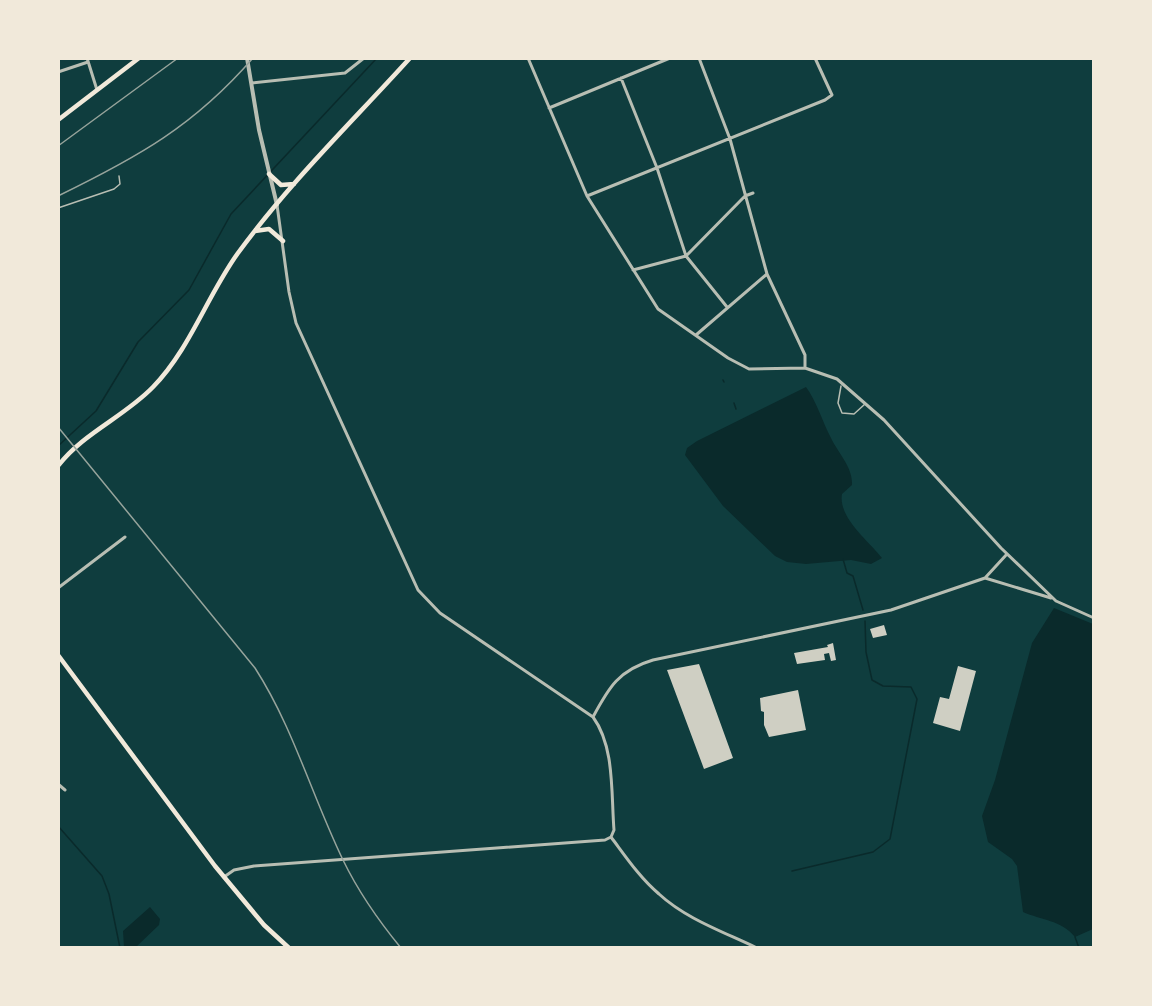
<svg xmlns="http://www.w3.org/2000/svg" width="1152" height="1006" font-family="Inter,sans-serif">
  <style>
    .water { fill: #0a2a2b }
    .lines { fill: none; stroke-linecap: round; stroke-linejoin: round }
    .stream { stroke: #0a2a2b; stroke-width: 1.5 }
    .building { fill: #cfcfc3 }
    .service { stroke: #b8beb3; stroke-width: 1.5 }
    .minor { stroke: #b8beb3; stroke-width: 3 }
    .tertiary { stroke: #b8beb3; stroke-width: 4 }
    .secondary { stroke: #f1e9da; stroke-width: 4.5 }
    .rail { stroke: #97a49c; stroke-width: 1.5 }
  </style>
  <rect width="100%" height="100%" fill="#0f3d3e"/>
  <path class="water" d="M 806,387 C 817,402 822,421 831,438 C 838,453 853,467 852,485 L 842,494 C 838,518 869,541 882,558 L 871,564 L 851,560 L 806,564 L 787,562 L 775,556 L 723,506 L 685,455 L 687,448 L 697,441 Z
    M 1054,608 L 1093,624 L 1093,929 L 1075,937 C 1061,920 1041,920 1023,912 L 1017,866 L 1012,859 L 988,842 L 982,816 L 995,780 L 1032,643 Z
    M 150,907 L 160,919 L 159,925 L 136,947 L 124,947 L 123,931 Z"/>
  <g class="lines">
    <path class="stream" d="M 723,380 L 724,382
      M 734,403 L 736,409
      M 58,446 L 96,411 L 138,342 L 189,290 L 231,214 L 377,58
      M 843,559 L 847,573 L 853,576 L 863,610
      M 58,826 L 102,876 L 109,894 L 120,948
      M 792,871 L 873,852 L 890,839 L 917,699 L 911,687 L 883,686 L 872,680 L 866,652 L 865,621
      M 1075,937 L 1079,948"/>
  </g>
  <path class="building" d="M 884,625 L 887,635 L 873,638 L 870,629 Z
    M 833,643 L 836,660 L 831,661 L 829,653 L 824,654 L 825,660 L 797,664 L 794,653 L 828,647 L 827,645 Z
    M 699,664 L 733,758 L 704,769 L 667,670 Z
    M 958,666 L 976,671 L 960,731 L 933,723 L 940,697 L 949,699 Z
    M 798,690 L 806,730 L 769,737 L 764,725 L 764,712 L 761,711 L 760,698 Z"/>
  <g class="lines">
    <path class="service" d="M 58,208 L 114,189 L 120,184 L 119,176
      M 841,386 L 838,403 L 842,413 L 854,414 L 865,404"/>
    <path class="minor" d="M 87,58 L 97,90
      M 528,58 L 587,196 L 658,309 L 728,358 L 749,369 L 805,368 L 837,379 L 884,420 L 1001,548 L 1056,601 L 1094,618
      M 699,58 L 730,139 L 767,274 L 805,355 L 805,368
      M 58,72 L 88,62
      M 621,78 L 657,168 L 686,256 L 727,307
      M 252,83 L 345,73 L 364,58
      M 549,108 L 670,58
      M 587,196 L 825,100 L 832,95 L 815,58
      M 633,270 L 686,256 L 745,196 L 753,193
      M 696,335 L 767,274
      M 985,578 L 1007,554
      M 58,588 L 125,537
      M 593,717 C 609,687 619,670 653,660 L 891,610 L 985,578 L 1051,598
      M 58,784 L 65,790
      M 611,837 C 626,857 640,878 659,894 C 686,919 724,932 757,948
      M 224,877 L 234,870 L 254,866 L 605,840 L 611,837 L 614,830 C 611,794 615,747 593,717 L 440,613 L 418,590 L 296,323 L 289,292 L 277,205"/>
    <path class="tertiary" d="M 247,58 L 259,130 L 277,205"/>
    <path class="secondary" d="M 58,120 L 139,58
      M 269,174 L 281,185 L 294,184
      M 255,231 L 269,229 L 283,241
      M 58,466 C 83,433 124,417 153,387 C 190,349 207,296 238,253 C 289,183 352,122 410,58
      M 58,655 L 215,866 L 264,925 L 289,948"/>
    <path class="rail" d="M 58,146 L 178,58
      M 58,196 C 138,157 194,126 253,58
      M 58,427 L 255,668 C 293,727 312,796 343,860 C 358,891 378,920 401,948"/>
  </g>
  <rect width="1152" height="1006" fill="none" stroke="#f1e9da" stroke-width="120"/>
</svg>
